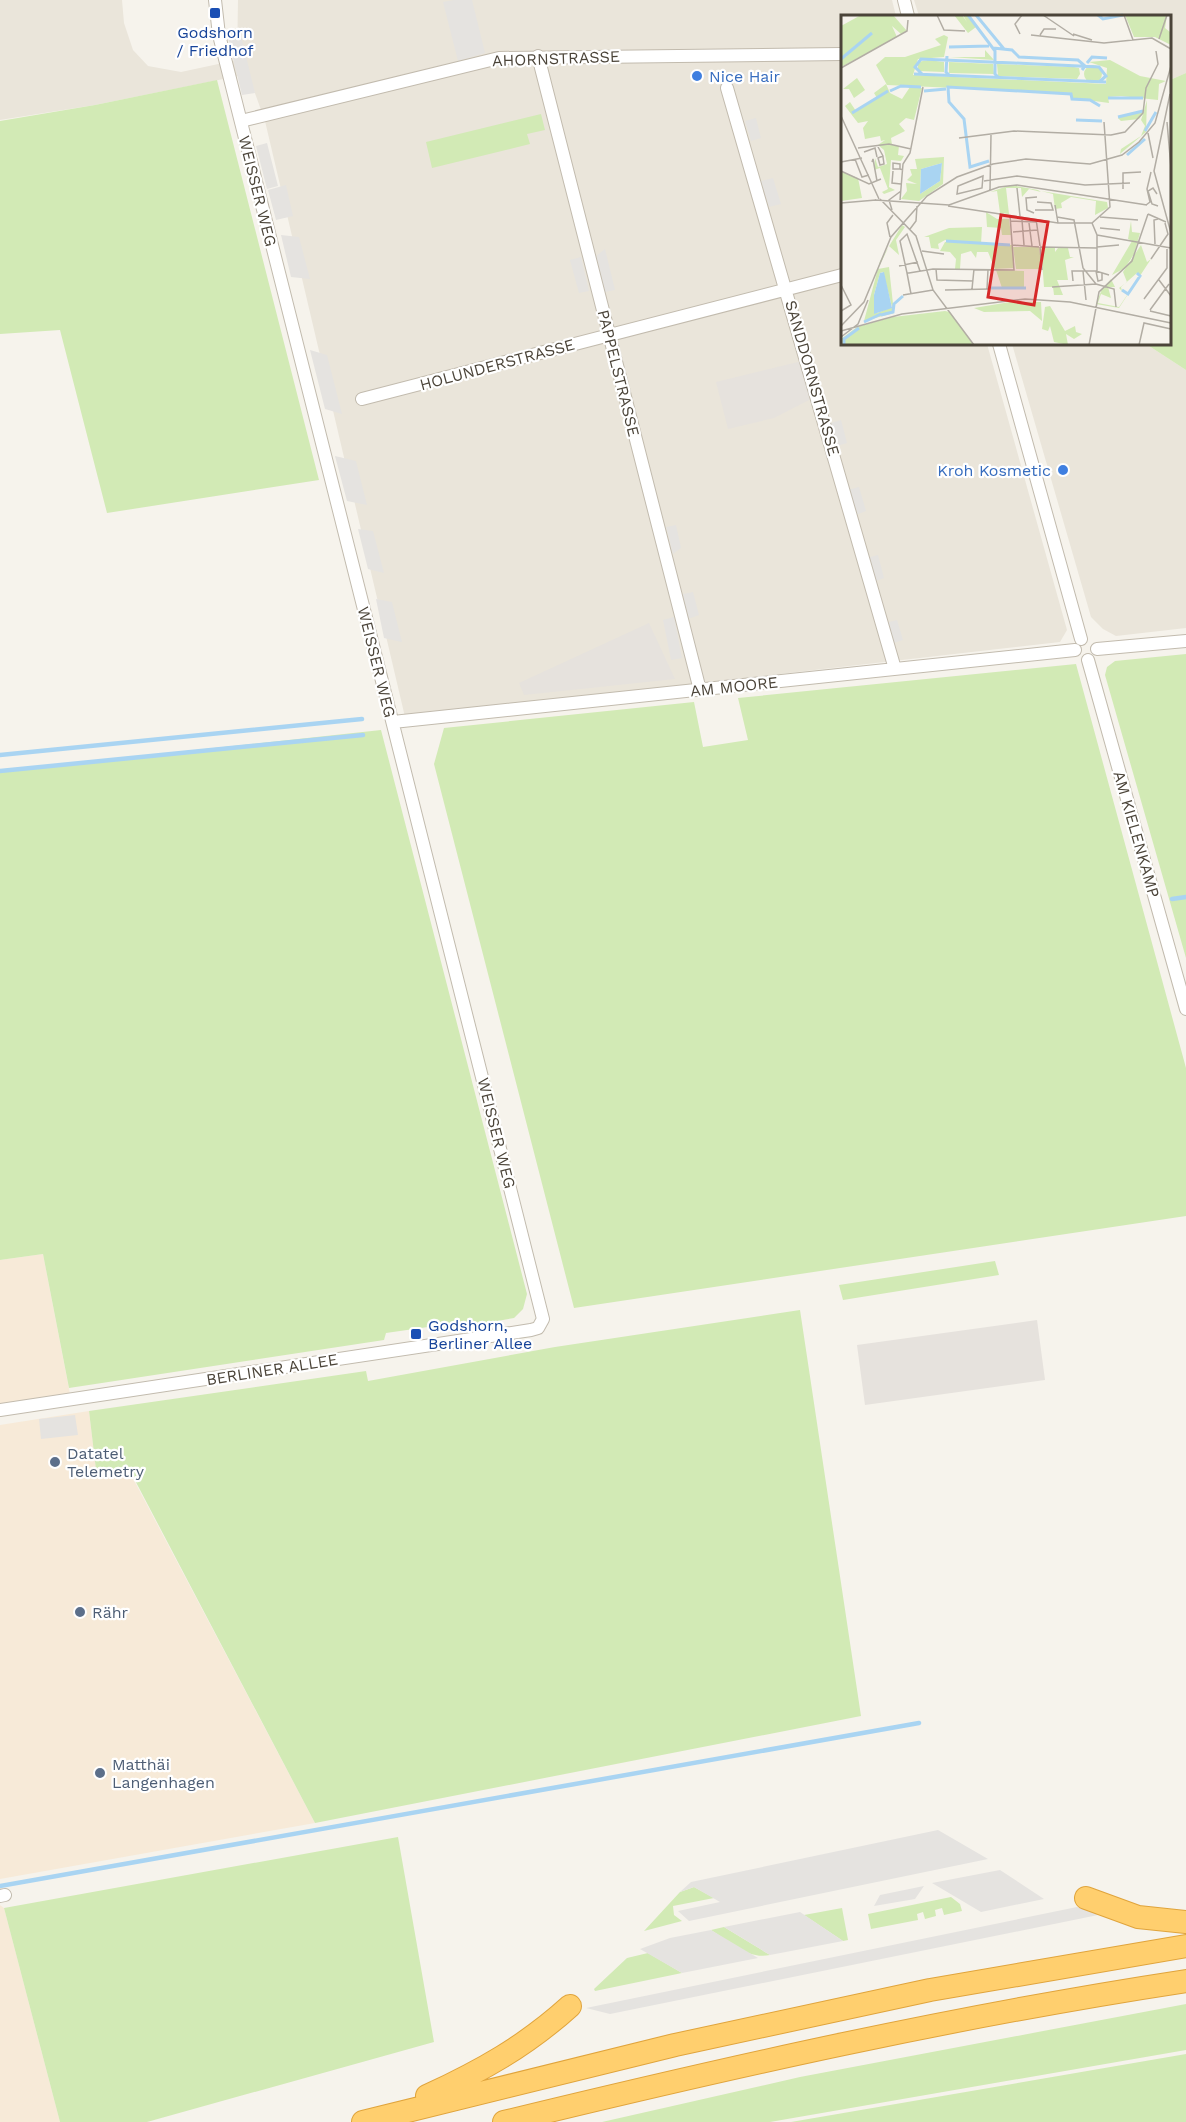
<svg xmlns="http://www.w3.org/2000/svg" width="1186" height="2122" font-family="'Work Sans',sans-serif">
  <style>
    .residential { fill: #eae5da }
    .commercial { fill: #f7ead8 }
    .industrial { fill: #e6e2dd }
    .green { fill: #d2eab5 }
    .parking { fill: #e5e3e0 }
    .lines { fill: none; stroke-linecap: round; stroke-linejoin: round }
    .stream { stroke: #a9d4f2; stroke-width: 4.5 }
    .street-casing { stroke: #c2bbae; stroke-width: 14 }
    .highway-casing { stroke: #e0a43c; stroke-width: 24 }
    .street { stroke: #fff; stroke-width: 12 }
    .highway { stroke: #ffcf6e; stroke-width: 22 }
    .transit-dot { fill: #1a4fb4; stroke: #fff; stroke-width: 2 }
    .shop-dot { fill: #3f7fe0; stroke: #fff; stroke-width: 2 }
    .service-dot { fill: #5c6f8a; stroke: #fff; stroke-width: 2 }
    .labels { text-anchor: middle; stroke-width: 4.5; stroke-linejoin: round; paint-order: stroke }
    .transit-label { font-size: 16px; fill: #164399; stroke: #fff }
    .street-label { font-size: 16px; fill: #4b4439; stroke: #fff }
    .shop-label { font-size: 16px; fill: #366cbe; stroke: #fff; text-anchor: start }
    .service-label { font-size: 16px; fill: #4e5e75; stroke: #fff; text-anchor: start }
    .inset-river { fill: none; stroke: #a9d4f2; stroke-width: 3 }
    .inset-road { fill: none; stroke: #b2ada4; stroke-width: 1.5 }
    .view { fill: #d62828; fill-opacity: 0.15; stroke: #d62828; stroke-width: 3 }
    .inset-edge { fill: none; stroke: #4b4439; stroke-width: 3 }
  </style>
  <rect width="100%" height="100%" fill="#f6f3ec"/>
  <path class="residential" d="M 0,0 L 122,0 L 124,23 L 133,50 L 148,66 L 181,72 L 237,60 L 238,0 L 892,0 L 896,16 L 842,16 L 842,344 L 987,344 L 1067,630 L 1060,642 L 405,717 L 265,121 L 248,74 L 95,105 L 0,120 Z
    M 914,0 L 1186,0 L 1186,73 L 1170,80 L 1170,16 L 919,16 Z
    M 1012,344 L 1146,344 L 1186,370 L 1186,628 L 1116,636 L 1103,629 L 1091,617 Z"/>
  <path class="commercial" d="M 43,1254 L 70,1394 L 0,1405 L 0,1260 Z
    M 89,1411 L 97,1478 L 127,1467 L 315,1823 L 0,1879 L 0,1425 Z
    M 0,1905 L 4,1908 L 60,2122 L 0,2122 Z"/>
  <path class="industrial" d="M 802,361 L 813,398 L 774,418 L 728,429 L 716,382 Z
    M 649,623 L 675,679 L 524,695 L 519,683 Z
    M 1037,1320 L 1045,1380 L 865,1405 L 857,1345 Z"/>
  <path class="green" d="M 1186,73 L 1186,370 L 1146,344 L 1170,344 L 1170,80 Z
    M 217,80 L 319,480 L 107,513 L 60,330 L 0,334 L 0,121 L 95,105 Z
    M 541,114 L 545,130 L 527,134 L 530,144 L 432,168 L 426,142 Z
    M 1186,654 L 1186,958 L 1105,675 L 1107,667 L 1115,661 Z
    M 1076,664 L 1186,1068 L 1186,1216 L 574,1308 L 434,764 L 444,728 L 694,702 L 703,747 L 748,740 L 738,698 Z
    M 381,730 L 527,1294 L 523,1309 L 514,1318 L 446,1330 L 435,1326 L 386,1333 L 384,1340 L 69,1388 L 43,1254 L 0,1260 L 0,771 Z
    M 995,1261 L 999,1275 L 843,1300 L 839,1285 Z
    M 800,1310 L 861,1716 L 315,1823 L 128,1467 L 97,1478 L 89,1411 L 366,1371 L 368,1381 L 555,1347 Z
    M 398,1837 L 434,2042 L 147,2122 L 60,2122 L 4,1908 Z
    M 694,1887 L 714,1898 L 673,1906 L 674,1915 L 682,1921 L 644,1931 L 680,1892 Z
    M 951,1897 L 960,1904 L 962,1911 L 944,1915 L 942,1908 L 935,1910 L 936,1916 L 925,1919 L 923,1912 L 917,1914 L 918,1920 L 871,1929 L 868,1914 Z
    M 842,1908 L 848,1940 L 843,1941 L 804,1915 Z
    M 724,1927 L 770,1955 C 748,1960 729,1941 711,1930 Z
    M 648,1953 L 682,1973 L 595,1991 L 594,1989 L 627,1958 Z
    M 1186,2004 L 1186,2050 L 770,2122 L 602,2122 L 800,2077 Z
    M 1186,2054 L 1186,2122 L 791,2122 Z"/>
  <path class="parking" d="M 454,0 L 472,0 L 485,53 L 458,61 L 443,2 Z
    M 240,32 L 255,93 L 242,95 L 227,34 Z
    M 756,118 L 761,138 L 751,141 L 745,121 Z
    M 267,143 L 278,186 L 267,189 L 256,146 Z
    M 773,178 L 781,204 L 769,207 L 761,181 Z
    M 286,185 L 293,216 L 276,220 L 268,190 Z
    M 281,235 L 299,237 L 310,279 L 291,277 Z
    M 605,249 L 615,290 L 605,292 L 596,256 Z
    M 581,257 L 589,291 L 579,293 L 570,260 Z
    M 310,350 L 327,355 L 342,414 L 325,409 Z
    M 841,420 L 847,443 L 837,446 L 831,423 Z
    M 335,456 L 356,461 L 367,505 L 347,501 Z
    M 859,487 L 866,511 L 856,515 L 848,490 Z
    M 676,525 L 681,548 L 673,554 L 666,527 Z
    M 358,529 L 373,531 L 384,573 L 368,569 Z
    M 878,555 L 884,578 L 873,582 L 867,558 Z
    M 693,592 L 699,615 L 688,619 L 683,594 Z
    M 376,599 L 392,602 L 402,642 L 384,638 Z
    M 674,617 L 682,658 L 671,660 L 663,620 Z
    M 897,620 L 903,640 L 891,644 L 885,623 Z
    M 75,1415 L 78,1435 L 41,1439 L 39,1419 Z
    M 938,1830 L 988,1859 L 689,1921 L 678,1911 L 720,1902 L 694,1887 L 680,1892 L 691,1882 Z
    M 1000,1870 L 1044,1899 L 981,1912 L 932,1883 Z
    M 924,1886 L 915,1899 L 874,1906 L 880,1895 Z
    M 1077,1907 L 1103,1914 L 610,2014 L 586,2008 Z
    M 800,1912 L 843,1941 L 770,1955 L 724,1927 Z
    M 711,1930 L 758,1958 L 682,1973 L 640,1949 L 670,1938 Z"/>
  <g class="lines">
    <path class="stream" d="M 0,755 L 362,719
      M 0,771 L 363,735
      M 1172,899 L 1186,897
      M 0,1886 L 919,1723"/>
    <defs>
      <path id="street" d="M 904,0 L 908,16
        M 538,56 L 700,690
        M 727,88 L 895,669
        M 241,121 L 499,58 L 842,54
        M 999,344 L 1081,639
        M 362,399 L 842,275
        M 1097,649 L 1186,641
        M 1088,660 L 1186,1009
        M 393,722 L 1075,650
        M 0,1410 L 531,1330 L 538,1328 L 543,1319 L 219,35 L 215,0
        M 0,1896 L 5,1895"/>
      <path id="highway" d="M 1086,1898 L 1138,1917 L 1186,1922
        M 427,2096 C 481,2071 526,2046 570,2006
        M 363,2122 L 675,2045 L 930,1990 L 1186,1946
        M 504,2122 C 730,2067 956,2016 1186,1981"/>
    </defs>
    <use href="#street" class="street-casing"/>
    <use href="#highway" class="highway-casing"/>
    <use href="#street" class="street"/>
    <use href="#highway" class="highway"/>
  </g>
  <g class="transit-dot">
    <rect x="209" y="7" width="12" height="12" rx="3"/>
    <rect x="410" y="1328" width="12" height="12" rx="3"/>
  </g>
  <g class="shop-dot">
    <circle cx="697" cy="76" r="6"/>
    <circle cx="1063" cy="470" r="6"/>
  </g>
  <g class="service-dot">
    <circle cx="55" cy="1462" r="6"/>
    <circle cx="80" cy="1612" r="6"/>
    <circle cx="100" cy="1773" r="6"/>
  </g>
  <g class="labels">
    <g class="transit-label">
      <text x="215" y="38">Godshorn<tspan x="215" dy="18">/ Friedhof</tspan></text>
      <text x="428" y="1331" text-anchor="start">Godshorn,<tspan x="428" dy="18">Berliner Allee</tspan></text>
    </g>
    <g class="street-label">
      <text transform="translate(556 58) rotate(-2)" y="6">AHORNSTRASSE</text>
      <text transform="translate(258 191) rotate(76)" y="6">WEISSER WEG</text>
      <text transform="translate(497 364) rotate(-15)" y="6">HOLUNDERSTRASSE</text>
      <text transform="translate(619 373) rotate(76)" y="6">PAPPELSTRASSE</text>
      <text transform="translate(813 378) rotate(74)" y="6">SANDDORNSTRASSE</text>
      <text transform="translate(377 662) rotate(76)" y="6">WEISSER WEG</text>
      <text transform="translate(734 686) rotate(-6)" y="6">AM MOORE</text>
      <text transform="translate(1137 834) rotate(74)" y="6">AM KIELENKAMP</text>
      <text transform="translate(497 1133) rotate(76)" y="6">WEISSER WEG</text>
      <text transform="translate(272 1369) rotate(-9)" y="6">BERLINER ALLEE</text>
    </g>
    <g class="shop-label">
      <text x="709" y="82">Nice Hair</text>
      <text x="1051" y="476" text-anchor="end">Kroh Kosmetic</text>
    </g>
    <g class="service-label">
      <text x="67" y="1459">Datatel<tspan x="67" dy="18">Telemetry</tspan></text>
      <text x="92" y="1618">Rähr</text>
      <text x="112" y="1770">Matthäi<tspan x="112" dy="18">Langenhagen</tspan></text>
    </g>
  </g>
  <g transform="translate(841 15)">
    <rect width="330" height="330" fill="#f6f3ec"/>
    <path d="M 20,0 L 52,0 L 66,16 L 60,19 L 51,11 L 56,22 L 0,52 L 0,44 L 6,41 L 0,43 L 0,11 ZM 113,0 L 121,0 L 126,7 L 122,0 L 126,0 L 135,12 L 127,18 ZM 284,0 L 326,0 L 324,13 L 329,17 L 330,30 L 314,22 L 293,22 ZM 103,20 L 107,22 L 103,42 L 77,44 L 72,60 L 265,69 L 266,53 L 248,47 L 269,45 L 299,61 L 325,66 L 318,69 L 317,85 L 280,81 L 267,82 L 268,88 L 231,83 L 231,78 L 46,70 L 35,50 L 44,42 L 64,42 L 100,30 L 94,24 ZM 144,35 L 153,45 L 109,42 L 144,42 ZM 87,45 L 103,47 L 103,57 L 77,56 L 77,47 ZM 108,47 L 152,49 L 153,59 L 108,58 ZM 156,49 L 233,52 L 238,53 L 239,59 L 236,64 L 157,61 ZM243 59a9 9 0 1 1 18 0a9 9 0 1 1-18 0ZM 16,63 L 24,75 L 13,83 L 8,74 L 2,74 ZM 45,69 L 49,78 L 61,84 L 69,72 L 81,73 L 73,105 L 65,103 L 58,109 L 64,116 L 50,123 L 51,130 L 58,131 L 57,140 L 63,141 L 60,146 L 50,145 L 48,172 L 54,175 L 43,179 L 41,177 L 47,174 L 39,153 L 33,155 L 34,143 L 37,152 L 46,149 L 43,135 L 37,130 L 44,125 L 40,126 L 39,121 L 24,124 L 22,113 L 27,106 L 17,108 L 4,91 L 9,87 L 15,96 L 36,83 L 33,78 ZM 306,85 L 305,117 L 279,139 L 280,134 L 300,121 L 304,111 L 300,105 L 302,99 L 298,104 L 280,106 L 277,103 L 302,95 L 302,99 ZM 103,142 L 102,169 L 78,186 L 60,184 L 66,176 L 65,168 L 76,169 L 66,165 L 71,160 L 69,154 L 76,154 L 74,144 ZM 101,148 L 99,166 L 79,179 L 80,154 ZM 0,156 L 17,163 L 21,183 L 0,186 ZM 170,170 L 197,175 L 200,177 L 188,174 L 181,182 L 180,173 L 165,173 L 168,199 L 159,198 L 156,176 L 149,177 ZM 200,176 L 266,187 L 267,193 L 254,200 L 255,186 L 230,182 L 220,188 L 221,193 L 214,194 L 212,179 ZM 145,197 L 156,204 L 168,204 L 170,220 L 161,220 L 160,213 L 146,212 ZM 290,206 L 291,217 L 299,218 L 293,239 L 284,253 L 271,260 L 291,226 L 287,224 ZM 61,210 L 64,212 L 55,225 L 58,240 L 48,231 L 37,254 L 48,252 L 53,298 L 23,306 L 39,246 ZM 42,257 L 51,292 L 36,298 L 33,280 L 39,258 ZM 141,212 L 140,229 L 171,230 L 173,253 L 154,254 L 147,237 L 136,237 L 135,243 L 130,236 L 120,239 L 119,254 L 114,254 L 115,244 L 109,237 L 99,236 L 104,227 L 123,227 L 104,225 L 97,229 L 98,234 L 90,233 L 88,222 L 83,222 L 108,213 ZM 300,230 L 306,247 L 310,244 L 278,293 L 255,289 L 261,274 L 270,264 L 274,272 L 267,272 L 270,283 L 260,279 L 257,288 L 278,292 L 299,261 L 296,258 L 280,272 L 281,276 L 278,273 L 286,267 L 282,257 ZM 172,232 L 198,232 L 201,254 L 175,254 ZM 200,232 L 214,233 L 214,237 L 217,233 L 227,233 L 229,242 L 233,242 L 224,245 L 227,265 L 216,265 L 222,280 L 213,280 L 212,272 L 203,272 ZM 155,255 L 183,256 L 183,272 L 161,273 ZM 169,287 L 200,287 L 201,306 L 189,296 L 143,297 L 133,293 ZM 209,291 L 224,316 L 234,311 L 235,317 L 241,319 L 233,324 L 225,319 L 227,330 L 213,327 L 209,311 L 207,316 L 201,314 L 204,292 ZM 104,296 L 109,297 L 133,330 L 0,330 L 0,324 L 16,312 L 52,302 Z" fill="#d2eab5" fill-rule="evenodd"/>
    <path d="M 101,148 L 99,166 L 79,179 L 80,154 ZM 43,257 L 51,293 L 33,299 L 33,280 L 39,258 Z" fill="#a9d4f2"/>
    <path class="inset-river" d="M 127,0 L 154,36 L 154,59 L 158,63M 135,0 L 163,34M 257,0 L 262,4 L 282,0M 108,32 L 148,31M 152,33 L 171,35 L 178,42 L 237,45 L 244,51 L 241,55M 106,41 L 105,57 L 108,60M 0,44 L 31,18M 246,48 L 251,42 L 266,43M 73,59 L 265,67M 81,59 L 74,52 L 80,44 L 173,48 L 258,52 L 265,61 L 258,67M 49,76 L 60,71 L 80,72M 83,76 L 105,74M 267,83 L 302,83M 11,98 L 47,76M 277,102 L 302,96M 235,105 L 261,106M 304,116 L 315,97M 286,140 L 304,124M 148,146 L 129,152 L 123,104 L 108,87 L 107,72 L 230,79 L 231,84 L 249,85 L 259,91M 105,226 L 169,230M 150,273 L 185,273M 281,275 L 287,279 L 299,261 L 296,258M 40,300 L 52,297 L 53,289 L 62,281M 23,307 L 40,299M 3,330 L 3,324 L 18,313"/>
    <path class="inset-road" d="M 96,0 L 103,15 L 124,16M 202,0 L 233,21M 283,0 L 292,25M 179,19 L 174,9 L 181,0M 232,19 L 251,25M 190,20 L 263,28 L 311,23 L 330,34M 199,20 L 203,14 L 215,14M 318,24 L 326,0M 0,53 L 66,16 L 67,5M 329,79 L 313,156 L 330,218M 0,101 L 38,184M 326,107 L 330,153M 307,118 L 312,143M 118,123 L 173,116 L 270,120 L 284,117 L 302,98 L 305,73 L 317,49 L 315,36M 36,130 L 42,141 L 37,143 L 39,150 L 43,149 L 42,142M 17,133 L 48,129 L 70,134M 23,137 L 34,133 L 36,142M 14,144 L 21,162 L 28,160M 0,147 L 21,143M 31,147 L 32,144 L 36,166M 59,154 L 59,149 L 52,148 L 52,154 L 59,154 L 62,155M 0,156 L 28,169 L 40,164M 52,156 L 51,168 L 60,169M 142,161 L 141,173 L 116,179 L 117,171 ZM 143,166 L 176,161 L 244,170 L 289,168M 176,173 L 179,201M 282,174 L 282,158 L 300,157M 149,175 L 150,120M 316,179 L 312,173 L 307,176 L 311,189 L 317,191M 39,184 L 75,221 L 92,275 L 133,330M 34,185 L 108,190 L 158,172 L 176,170 L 306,190M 59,185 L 62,149 L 69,138 L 82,72M 0,188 L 35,185M 214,190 L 217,208M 305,190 L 309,187 L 306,174 L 310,157M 107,191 L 217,208 L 251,208 L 269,192 L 263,107M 51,195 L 48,185 L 60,176M 194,195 L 212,195 L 210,188 L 196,187M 193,198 L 186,195 L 185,183 L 196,182M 307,199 L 325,207M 216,202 L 233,205 L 242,253 L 255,269 L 273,274 L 275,292M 259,202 L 297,205M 195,204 L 199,231M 181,205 L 183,230M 169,206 L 196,207M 188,208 L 191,231M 251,208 L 256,220 L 256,256M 259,213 L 279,215M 69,214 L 75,206 L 76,191M 172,217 L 196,215M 256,220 L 330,233M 49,222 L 46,208 L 52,200M 314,229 L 313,205 L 317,204M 171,230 L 198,232M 199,232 L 256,233M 199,232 L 201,255M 256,232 L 278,230M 81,236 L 103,239M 310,244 L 327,219 L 324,208M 58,251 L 77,247M 95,254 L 96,265 L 132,266M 79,256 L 66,219 L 59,226 L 66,258 L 68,258 L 92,254 L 173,255 L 169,200M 242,256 L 245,285M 255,256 L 257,266 L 261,265 L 261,258M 66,258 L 70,279M 318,265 L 330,281M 232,266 L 231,256 L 255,256 L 268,260M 0,270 L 10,290 L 0,296M 211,272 L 255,269M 131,274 L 133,254M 146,274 L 147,255M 104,275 L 149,274M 62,280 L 92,275M 303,284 L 326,253 L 326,234M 309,295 L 328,269M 309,296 L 330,301M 0,311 L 23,287 L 50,222 L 86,181 L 116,162 L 152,149 L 185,144 L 249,149 L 281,140 L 298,127 L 314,108 L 330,51M 0,316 L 61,299 L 184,284 L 229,287 L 330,308M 0,322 L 17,309 L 27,285M 248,330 L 258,277 L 291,246 L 307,199M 298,330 L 303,308 L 330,314"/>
    <path class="view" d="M 160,200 L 207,207 L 193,290 L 147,282 Z"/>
    <rect width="330" height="330" class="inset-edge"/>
  </g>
</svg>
